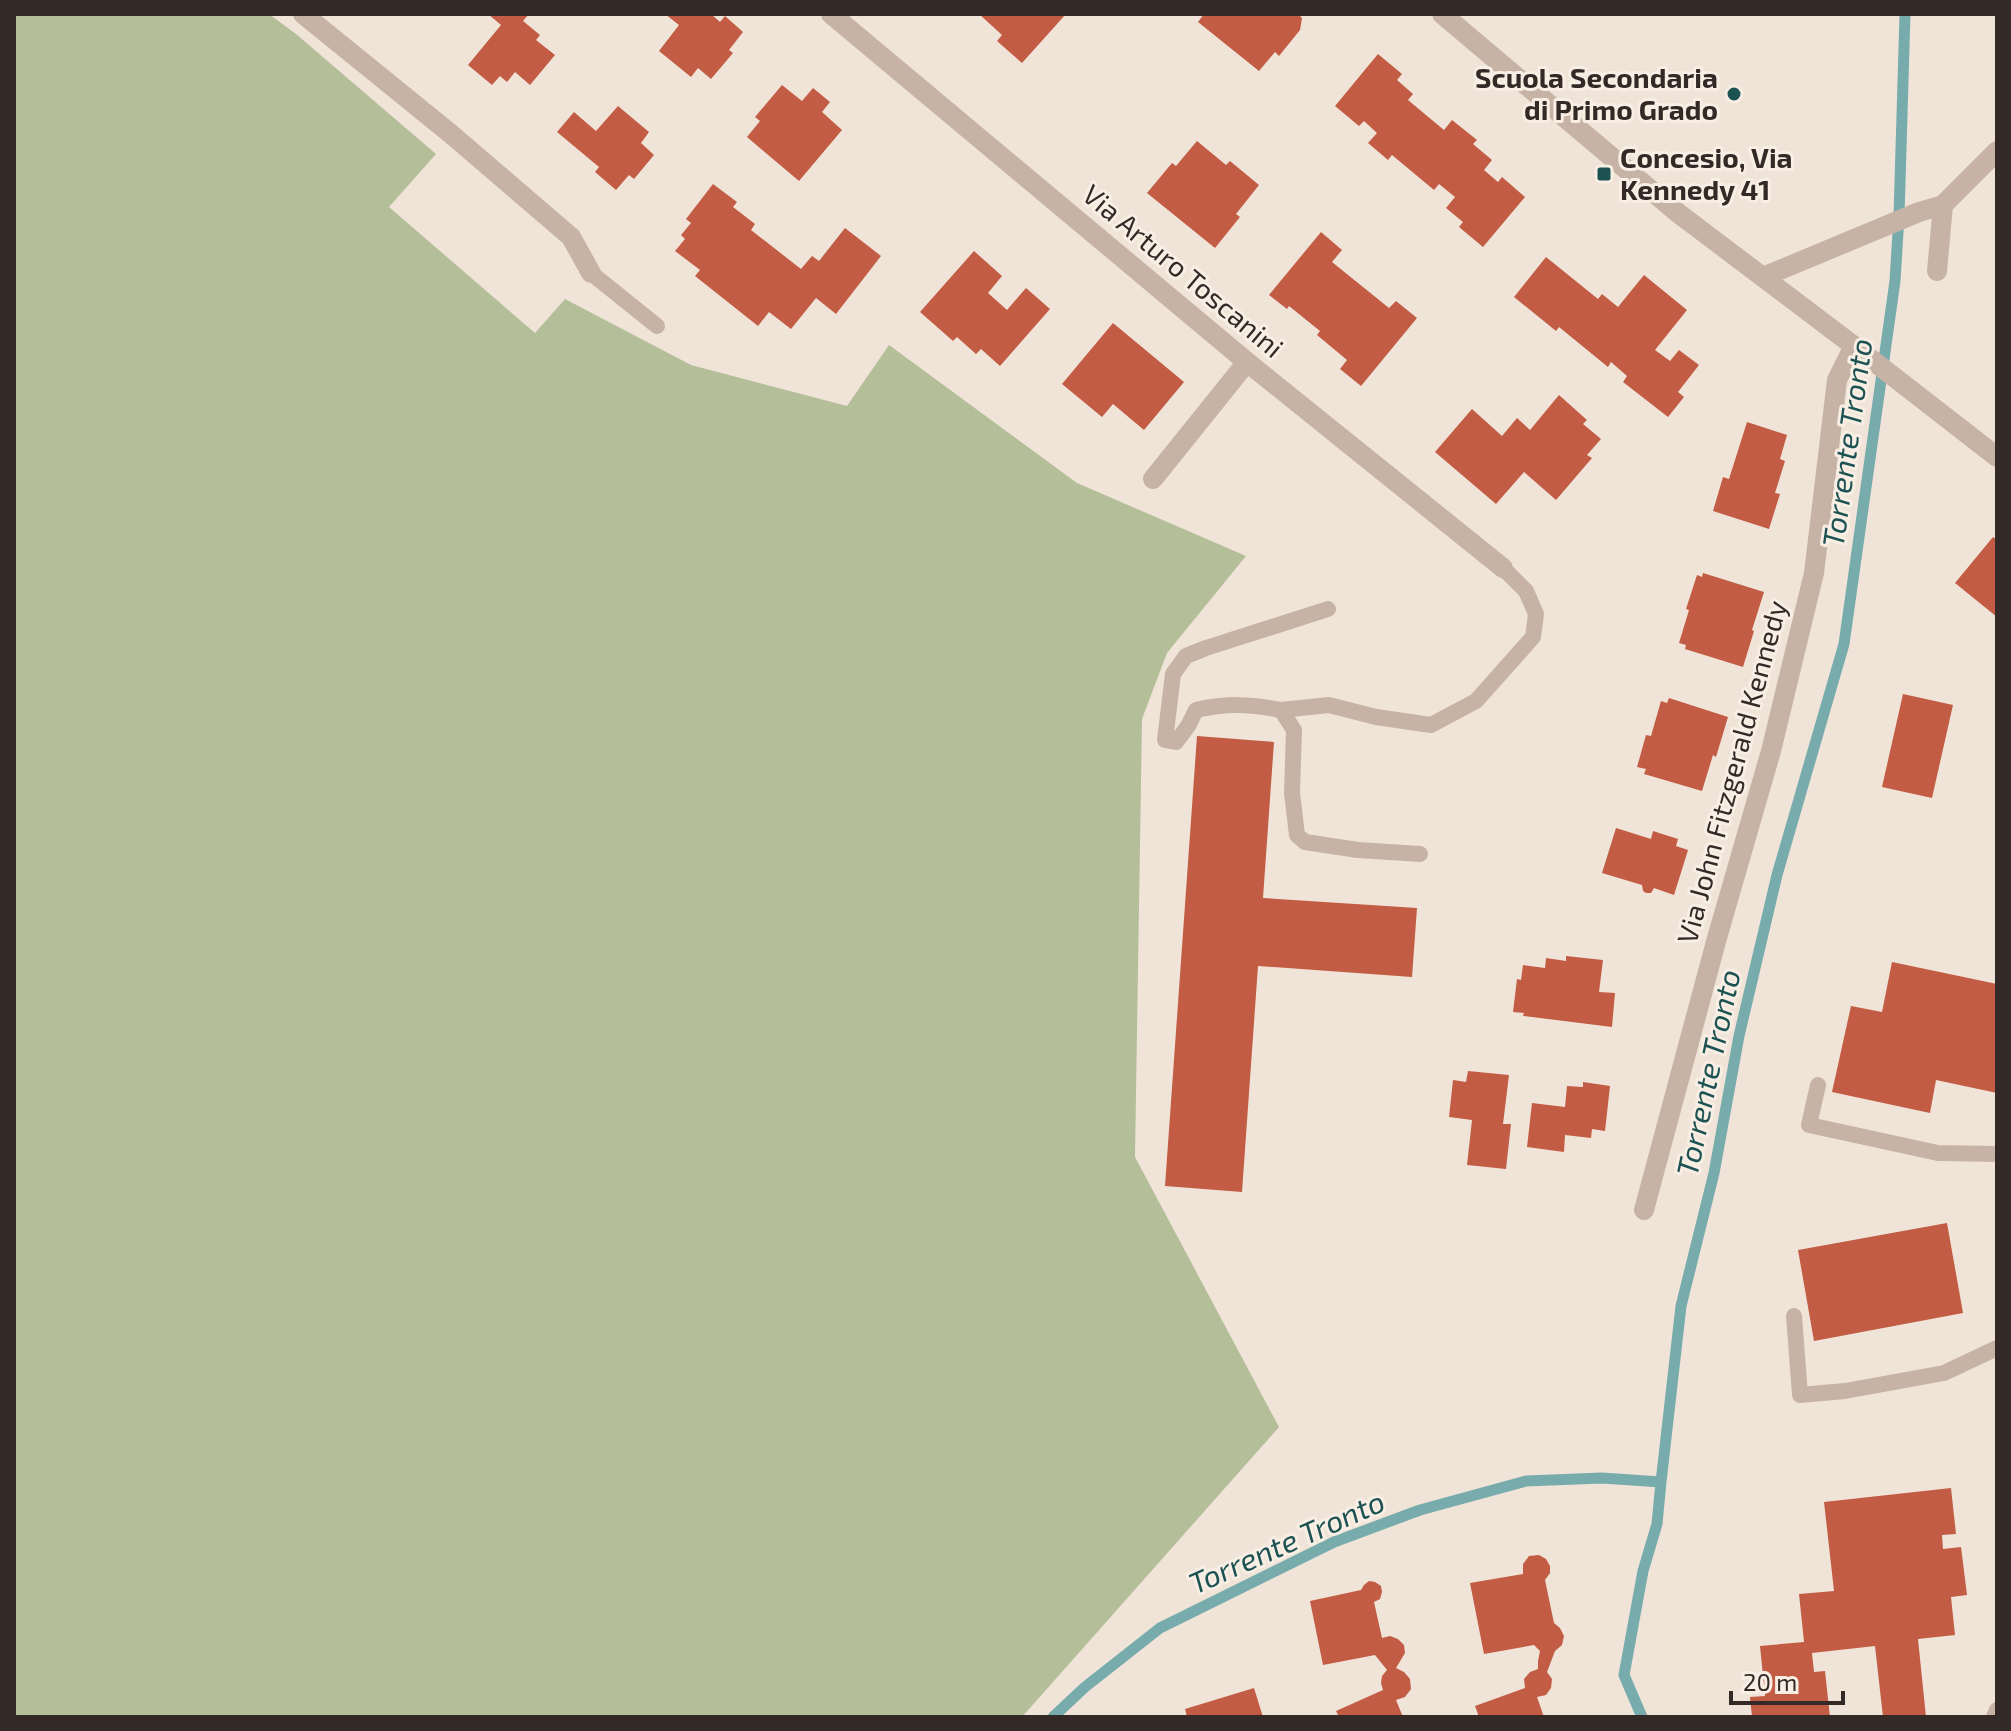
<svg xmlns="http://www.w3.org/2000/svg" width="2011" height="1731" font-family="'Exo 2',sans-serif">
  <style>
    .green { fill: #b4be99 }
    .lines { fill: none; stroke-linecap: round; stroke-linejoin: round }
    .stream { stroke: #78acac; stroke-width: 11 }
    .building { fill: #c25c44 }
    .service { stroke: #c7b3a5; stroke-width: 16 }
    .pedestrian { stroke: #c7b3a5; stroke-width: 20 }
    .minor { stroke: #c7b3a5; stroke-width: 20 }
    .tertiary { stroke: #c7b3a5; stroke-width: 20 }
    .poi-dot { fill: #1d5253; stroke: #f8eee4; stroke-width: 3 }
    .labels { text-anchor: middle; stroke-width: 6; stroke-linejoin: round; paint-order: stroke }
    .poi-label { font-size: 28px; font-weight: bold; fill: #332926; stroke: #f8eee4; text-anchor: end }
    .street-label { font-size: 28px; fill: #332926; stroke: #f8eee4 }
    .water-label { font-size: 30px; font-style: italic; fill: #1d5253; stroke: #f8eee4 }
  </style>
  <rect width="100%" height="100%" fill="#f0e4d8"/>
  <path class="green" d="M 14,14 L 269,14 L 296,34 L 436,154 L 389,207 L 535,333 L 565,299 L 691,365 L 847,406 L 889,345 L 1077,483 L 1246,556 L 1167,653 L 1142,719 L 1135,1157 L 1279,1427 L 1022,1717 L 14,1717 Z"/>
  <g class="lines">
    <path class="stream" d="M 1053,1717 L 1085,1687 L 1160,1628 L 1334,1542 L 1420,1510 L 1526,1481 L 1602,1478 L 1661,1482 L 1681,1306 L 1714,1173 L 1739,1036 L 1777,875 L 1844,644 L 1895,281 L 1899,216 L 1905,14
      M 1642,1717 L 1624,1675 L 1643,1571 L 1657,1524 L 1661,1482"/>
  </g>
  <path class="building" d="M 488,14 L 529,14 L 523,21 L 540,35 L 536,40 L 555,55 L 530,85 L 515,72 L 507,82 L 500,76 L 492,85 L 468,65 L 501,25 Z
    M 665,14 L 711,14 L 720,22 L 725,16 L 743,32 L 729,50 L 733,53 L 711,79 L 698,68 L 691,77 L 659,51 L 679,25 Z
    M 979,14 L 1066,14 L 1022,63 L 997,41 L 1002,35 Z
    M 1204,14 L 1298,14 L 1302,18 L 1300,30 L 1279,56 L 1275,52 L 1259,71 L 1198,22 Z
    M 1378,54 L 1402,74 L 1397,80 L 1413,94 L 1408,100 L 1444,130 L 1452,120 L 1477,140 L 1473,144 L 1492,160 L 1484,170 L 1498,182 L 1502,177 L 1525,197 L 1483,247 L 1459,227 L 1463,222 L 1446,208 L 1455,197 L 1439,184 L 1434,190 L 1392,155 L 1388,160 L 1368,143 L 1377,133 L 1364,121 L 1359,126 L 1335,106 Z
    M 782,85 L 802,101 L 813,88 L 830,102 L 822,112 L 842,130 L 799,181 L 747,137 L 760,121 L 755,117 Z
    M 618,106 L 649,132 L 641,143 L 654,155 L 634,179 L 629,175 L 616,190 L 595,172 L 599,167 L 557,132 L 574,112 L 596,131 Z
    M 1197,141 L 1226,165 L 1230,161 L 1259,185 L 1236,214 L 1240,217 L 1215,248 L 1147,193 L 1172,163 L 1176,166 Z
    M 713,184 L 737,202 L 733,207 L 755,224 L 751,230 L 801,269 L 812,256 L 819,261 L 845,228 L 881,256 L 836,314 L 816,298 L 791,329 L 769,312 L 758,326 L 695,276 L 700,270 L 675,251 L 685,239 L 681,235 L 691,223 L 686,219 Z
    M 1321,232 L 1342,250 L 1332,262 L 1389,308 L 1396,301 L 1417,318 L 1361,386 L 1340,369 L 1347,360 L 1317,335 L 1320,331 L 1289,306 L 1287,309 L 1269,295 Z
    M 974,251 L 1002,276 L 988,293 L 1007,310 L 1026,288 L 1050,309 L 1000,366 L 981,349 L 976,354 L 957,337 L 953,341 L 920,312 Z
    M 1546,257 L 1598,299 L 1602,294 L 1618,307 L 1644,275 L 1687,310 L 1655,350 L 1670,361 L 1679,350 L 1699,365 L 1678,392 L 1684,397 L 1668,417 L 1623,382 L 1627,376 L 1611,362 L 1608,367 L 1559,327 L 1556,331 L 1514,297 Z
    M 1113,323 L 1184,382 L 1144,430 L 1113,404 L 1102,417 L 1062,384 Z
    M 1559,395 L 1587,420 L 1583,424 L 1601,439 L 1587,455 L 1592,458 L 1556,500 L 1524,472 L 1496,504 L 1435,452 L 1472,409 L 1502,436 L 1517,418 L 1530,430 Z
    M 1747,422 L 1787,435 L 1780,459 L 1785,461 L 1775,493 L 1780,494 L 1769,529 L 1713,511 L 1723,477 L 1729,479 Z
    M 1993,537 L 1997,540 L 1997,617 L 1955,583 Z
    M 1703,573 L 1764,592 L 1752,630 L 1754,631 L 1743,667 L 1685,649 L 1686,645 L 1679,643 L 1689,610 L 1686,609 L 1697,575 L 1702,577 Z
    M 1903,694 L 1953,705 L 1932,798 L 1882,787 Z
    M 1669,698 L 1728,717 L 1716,757 L 1713,755 L 1702,791 L 1644,774 L 1646,769 L 1637,767 L 1646,735 L 1651,736 L 1661,701 L 1667,703 Z
    M 1197,736 L 1274,742 L 1263,898 L 1417,908 L 1412,977 L 1258,966 L 1242,1192 L 1165,1186 Z
    M 1616,828 L 1651,839 L 1653,831 L 1678,839 L 1676,846 L 1688,850 L 1674,895 L 1654,888 L 1651,893 L 1646,893 L 1643,891 L 1642,885 L 1602,873 Z
    M 1566,956 L 1603,960 L 1599,992 L 1615,993 L 1612,1027 L 1523,1016 L 1524,1013 L 1513,1012 L 1517,979 L 1521,980 L 1523,965 L 1545,968 L 1546,958 L 1566,961 Z
    M 1892,962 L 1997,984 L 1997,1093 L 1936,1080 L 1930,1113 L 1832,1092 L 1851,1006 L 1882,1012 Z
    M 1468,1071 L 1509,1075 L 1503,1124 L 1511,1124 L 1506,1169 L 1467,1165 L 1472,1120 L 1449,1117 L 1453,1080 L 1466,1082 Z
    M 1583,1082 L 1610,1086 L 1605,1131 L 1592,1129 L 1591,1138 L 1565,1135 L 1564,1152 L 1527,1147 L 1532,1103 L 1565,1107 L 1567,1086 L 1583,1087 Z
    M 1947,1223 L 1963,1313 L 1814,1341 L 1798,1250 Z
    M 1951,1488 L 1956,1534 L 1942,1535 L 1943,1549 L 1961,1547 L 1967,1595 L 1951,1597 L 1955,1635 L 1918,1639 L 1926,1717 L 1883,1717 L 1875,1646 L 1812,1653 L 1814,1672 L 1825,1671 L 1830,1717 L 1752,1717 L 1750,1697 L 1765,1696 L 1760,1646 L 1804,1642 L 1799,1594 L 1834,1591 L 1824,1502 Z
    M 1539,1555 L 1546,1559 L 1550,1566 L 1550,1573 L 1545,1580 L 1554,1623 L 1560,1628 L 1564,1636 L 1562,1645 L 1555,1651 L 1547,1672 L 1552,1679 L 1551,1688 L 1546,1695 L 1537,1697 L 1544,1717 L 1479,1717 L 1475,1706 L 1525,1688 L 1524,1679 L 1530,1672 L 1538,1669 L 1538,1661 L 1540,1651 L 1534,1645 L 1484,1654 L 1470,1583 L 1523,1574 L 1523,1564 L 1529,1556 Z
    M 1369,1581 L 1375,1582 L 1381,1586 L 1382,1592 L 1380,1599 L 1374,1602 L 1382,1638 L 1390,1636 L 1398,1639 L 1404,1645 L 1405,1653 L 1396,1668 L 1404,1672 L 1410,1679 L 1411,1689 L 1405,1697 L 1396,1700 L 1403,1717 L 1339,1717 L 1336,1711 L 1383,1690 L 1381,1683 L 1382,1676 L 1387,1670 L 1375,1655 L 1323,1665 L 1310,1601 L 1361,1590 L 1364,1585 Z
    M 1254,1688 L 1263,1717 L 1187,1717 L 1185,1709 Z"/>
  <g class="lines">
    <path class="service" d="M 591,273 L 657,326
      M 1328,609 L 1206,648 L 1186,656 L 1173,674 L 1165,740 L 1176,742 L 1188,726 L 1196,710 C 1227,703 1250,704 1281,710 L 1294,730 L 1292,793 L 1297,835 L 1305,842 L 1358,850 L 1420,854
      M 1281,710 L 1329,705 L 1376,717 L 1431,725 L 1476,701 L 1533,637 L 1536,614 L 1526,591 L 1503,568
      M 1818,1085 L 1809,1125 L 1938,1153 L 1997,1154
      M 1794,1316 L 1800,1395 L 1845,1391 L 1944,1373 L 1997,1348
      M 1994,1717 L 1997,1710"/>
    <path class="pedestrian" d="M 1763,277 L 1919,212 L 1943,205 L 1937,271"/>
    <path class="minor" d="M 303,14 L 451,134 L 571,237 L 591,273
      M 831,14 L 1247,362 L 1503,568
      M 1943,205 L 1997,151
      M 1153,479 L 1247,362
      M 1644,1210 L 1717,938 L 1771,751 L 1814,573 L 1837,380 L 1854,346"/>
    <path class="tertiary" d="M 1442,14 L 1678,213 L 1854,346 L 1997,457"/>
  </g>
  <g class="poi-dot">
    <circle cx="1734" cy="94" r="8"/>
    <rect x="1596" y="166" width="16" height="16" rx="4"/>
  </g>
  <g class="labels">
    <g class="poi-label">
      <text x="1718" y="88">Scuola Secondaria<tspan x="1718" dy="32">di Primo Grado</tspan></text>
      <text x="1620" y="168" text-anchor="start">Concesio, Via<tspan x="1620" dy="32">Kennedy 41</tspan></text>
    </g>
    <g class="street-label">
      <text transform="translate(1183 271) rotate(40)" y="10">Via Arturo Toscanini</text>
      <text transform="translate(1732 772) rotate(-75)" y="10">Via John Fitzgerald Kennedy</text>
    </g>
    <g class="water-label">
      <text transform="translate(1848 443) rotate(-82)" y="10">Torrente Tronto</text>
      <text transform="translate(1709 1073) rotate(-78)" y="10">Torrente Tronto</text>
      <text transform="translate(1287 1543) rotate(-24)" y="10">Torrente Tronto</text>
    </g>
  </g>
  <rect width="2011" height="1731" fill="none" stroke="#332926" stroke-width="32"/>
  <path d="M1731 1691v12h112v-12" fill="none" stroke="#332926" stroke-width="4"/>
  <text x="1743" y="1691" font-size="24" fill="#332926" stroke="#f8eee4" stroke-width="6" paint-order="stroke">20 m</text>
</svg>
